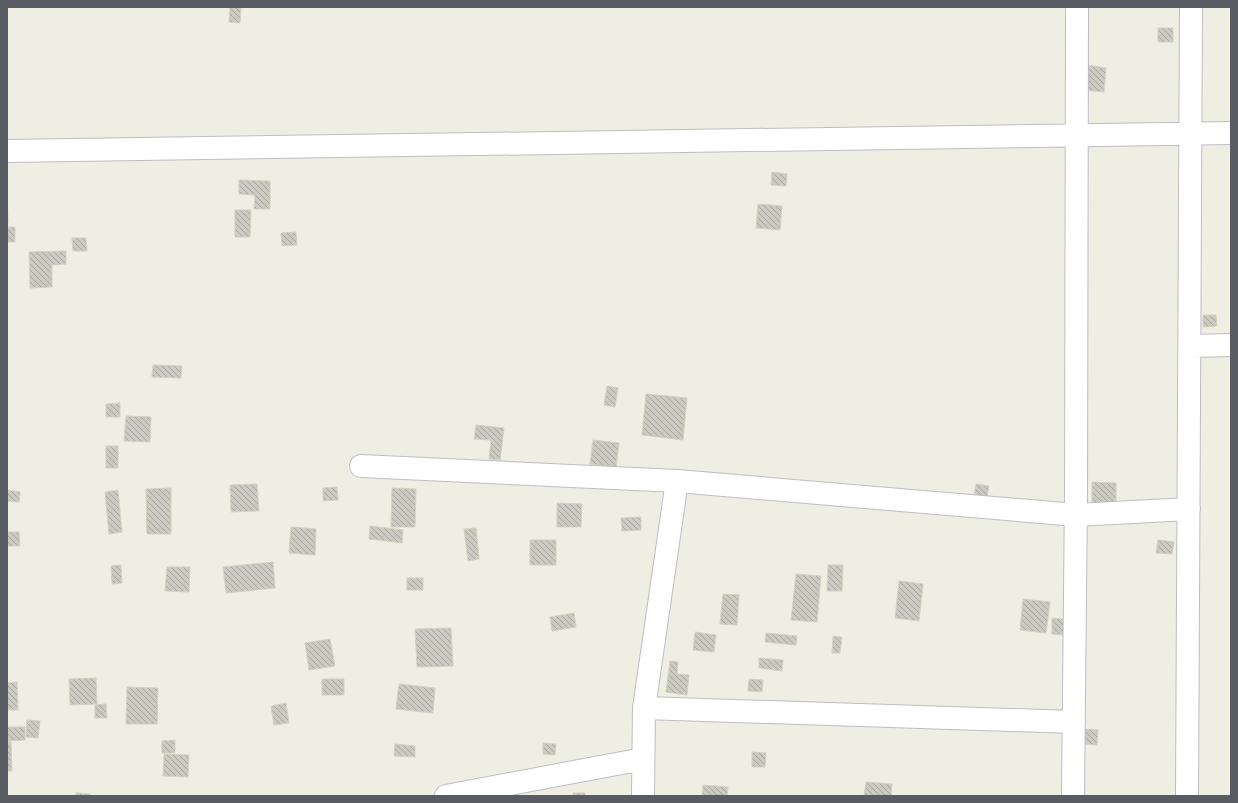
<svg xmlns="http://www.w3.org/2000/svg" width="1238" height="803" font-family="Raleway,sans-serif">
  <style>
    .building { fill: url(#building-back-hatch); stroke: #d3d1c0 }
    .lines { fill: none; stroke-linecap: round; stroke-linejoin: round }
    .minor-casing { stroke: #bcbec4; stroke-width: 24 }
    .minor { stroke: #fff; stroke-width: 22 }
  </style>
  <defs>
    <pattern id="building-back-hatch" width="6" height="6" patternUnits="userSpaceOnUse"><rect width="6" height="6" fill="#cbcac1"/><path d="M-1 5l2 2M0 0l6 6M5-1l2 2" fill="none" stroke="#a8a7a0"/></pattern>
  </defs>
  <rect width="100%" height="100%" fill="#eeeee2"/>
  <path class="building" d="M 230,7 L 241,7 L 240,23 L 229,22 Z
    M 1158,28 L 1173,28 L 1173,42 L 1158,42 Z
    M 1086,65 L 1106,68 L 1104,92 L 1083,90 Z
    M 772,172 L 787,174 L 786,186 L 771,185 Z
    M 239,180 L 270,181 L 270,209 L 254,209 L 255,195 L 239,194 Z
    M 7,195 L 8,223 L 7,223 Z
    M 758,204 L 782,206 L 780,230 L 756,228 Z
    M 235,210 L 251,210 L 250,237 L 235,237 Z
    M 7,227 L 15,227 L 15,242 L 7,242 Z
    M 296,232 L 297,245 L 282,246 L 281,233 Z
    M 72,238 L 86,238 L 87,251 L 73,251 Z
    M 66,251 L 66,264 L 52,265 L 52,287 L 30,288 L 29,252 Z
    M 1203,315 L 1216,315 L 1217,326 L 1203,327 Z
    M 153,365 L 182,366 L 181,378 L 152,377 Z
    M 607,386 L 618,388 L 615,407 L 604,405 Z
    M 646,394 L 687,398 L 683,440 L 642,435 Z
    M 120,403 L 120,417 L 106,417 L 106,404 Z
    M 126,416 L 151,417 L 150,442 L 124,441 Z
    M 476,425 L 504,428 L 500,460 L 489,459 L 491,440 L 474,439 Z
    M 593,440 L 619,443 L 616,467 L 590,464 Z
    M 106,446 L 118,446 L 118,468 L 106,468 Z
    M 1092,482 L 1116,483 L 1116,505 L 1092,505 Z
    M 257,484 L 259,511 L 231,512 L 230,485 Z
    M 976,484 L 989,486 L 987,497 L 974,495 Z
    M 337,487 L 338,500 L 323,501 L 323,488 Z
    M 171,488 L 171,534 L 147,534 L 146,489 Z
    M 392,488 L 416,489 L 415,527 L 391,527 Z
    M 8,490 L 20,492 L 19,502 L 7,501 Z
    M 118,490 L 122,532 L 109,534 L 105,492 Z
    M 557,503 L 582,504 L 581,527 L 557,527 Z
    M 641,517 L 641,530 L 622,531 L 621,518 Z
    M 370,526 L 403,530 L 402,543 L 369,539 Z
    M 291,527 L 316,529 L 315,555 L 289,553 Z
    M 476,528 L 479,559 L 468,561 L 464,529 Z
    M 7,532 L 19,532 L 20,546 L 7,546 Z
    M 530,540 L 556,540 L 556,565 L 530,565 Z
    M 1158,540 L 1174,542 L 1172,554 L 1156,553 Z
    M 273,562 L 275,588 L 226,593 L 223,567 Z
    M 121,565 L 122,583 L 112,584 L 111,566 Z
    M 828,565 L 843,565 L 842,591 L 827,591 Z
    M 167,567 L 190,567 L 189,592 L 165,591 Z
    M 796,574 L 821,576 L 817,622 L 791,620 Z
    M 407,578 L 423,578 L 423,590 L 407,590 Z
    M 899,581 L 923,584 L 919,621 L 895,618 Z
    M 723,594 L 739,595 L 737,625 L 720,624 Z
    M 1023,599 L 1050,602 L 1046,633 L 1020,630 Z
    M 574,613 L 576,627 L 552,631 L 550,617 Z
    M 1052,618 L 1065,619 L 1064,635 L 1052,634 Z
    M 451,628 L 453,666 L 417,667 L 415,629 Z
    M 695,632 L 716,635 L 714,652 L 693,650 Z
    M 766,633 L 797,636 L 796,645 L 765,642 Z
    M 833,636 L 842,637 L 840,653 L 832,653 Z
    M 330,639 L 335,666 L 309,670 L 305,643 Z
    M 759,658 L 783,660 L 782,671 L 759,668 Z
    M 670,661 L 678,662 L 677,674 L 689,675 L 687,695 L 666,692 Z
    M 96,678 L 97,704 L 70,705 L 69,679 Z
    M 322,679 L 344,679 L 344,695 L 322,695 Z
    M 749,679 L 763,680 L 762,692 L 748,691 Z
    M 17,682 L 18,710 L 7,710 L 7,683 Z
    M 399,684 L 435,688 L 433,713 L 396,709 Z
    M 127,687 L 158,688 L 157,724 L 126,724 Z
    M 286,703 L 289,723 L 274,725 L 271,706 Z
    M 106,704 L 107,718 L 95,718 L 95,705 Z
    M 27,720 L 40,721 L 38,738 L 26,737 Z
    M 7,727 L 25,727 L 25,740 L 7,741 Z
    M 1083,729 L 1098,730 L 1097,745 L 1083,744 Z
    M 175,740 L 175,753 L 162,753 L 162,741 Z
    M 7,742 L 11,742 L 12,771 L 7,771 Z
    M 543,743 L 556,744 L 555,755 L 543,754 Z
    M 395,744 L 415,746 L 415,757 L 394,756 Z
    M 752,752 L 766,753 L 765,767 L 752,767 Z
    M 164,754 L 189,755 L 188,777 L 163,776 Z
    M 866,782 L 892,784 L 891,796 L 864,796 Z
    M 703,785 L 728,787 L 727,796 L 702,796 Z
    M 76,793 L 90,794 L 90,796 L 76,796 Z
    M 573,793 L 585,793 L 585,796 L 573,796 Z"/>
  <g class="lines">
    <defs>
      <path id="minor" d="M 7,151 L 1231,133
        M 1190,346 L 1231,345
        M 361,466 L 677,481 L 1076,515 L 1189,509
        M 644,708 L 1074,722
        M 446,796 L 643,759
        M 643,796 L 644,708 L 677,481
        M 1073,796 L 1076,495 L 1077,7
        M 1187,796 L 1191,7"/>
    </defs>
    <use href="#minor" class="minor-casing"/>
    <use href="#minor" class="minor"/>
  </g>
  <rect width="1238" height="803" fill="none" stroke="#5a5c64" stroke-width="16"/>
</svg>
